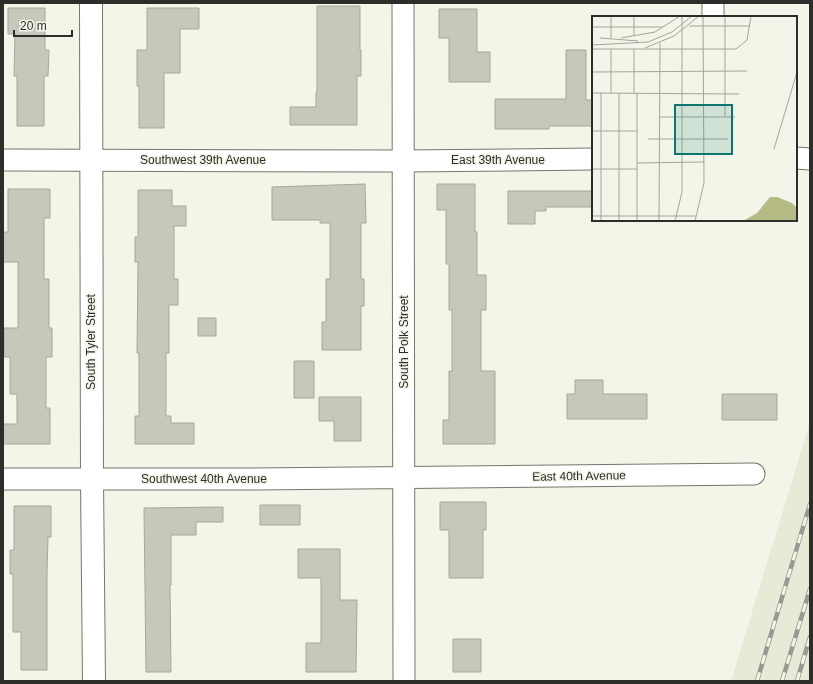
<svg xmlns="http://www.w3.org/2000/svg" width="813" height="684" font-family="Arial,sans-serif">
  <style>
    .built { fill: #e7ead6 }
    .building { fill: #c7c8bc; stroke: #a7a89d }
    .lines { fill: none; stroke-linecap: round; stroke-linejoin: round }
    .minor-casing { stroke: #76776c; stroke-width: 23 }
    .secondary-casing { stroke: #76776c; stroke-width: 24 }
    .minor { stroke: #fff; stroke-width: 21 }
    .secondary { stroke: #fff; stroke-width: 22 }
    .rail-casing { stroke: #989991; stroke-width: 4.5 }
    .rail { stroke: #f3f5e9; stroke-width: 3; stroke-dasharray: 9; stroke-linecap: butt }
    .labels { text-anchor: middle; stroke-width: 3; stroke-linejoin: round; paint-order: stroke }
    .street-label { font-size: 12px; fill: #2d2e29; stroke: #f3f5e9 }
    .inset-road { fill: none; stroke: #a4a59c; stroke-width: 1 }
    .view { fill: #0f766e; fill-opacity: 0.15; stroke: #0f766e; stroke-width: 2 }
    .inset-edge { fill: none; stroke: #2d2e29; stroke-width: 2 }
  </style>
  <rect width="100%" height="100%" fill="#f3f5e9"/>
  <path class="built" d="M 810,422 L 810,681 L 731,681 Z"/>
  <path class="building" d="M 317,6 L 360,6 L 360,50 L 361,50 L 361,76 L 357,76 L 357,125 L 290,125 L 290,107 L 316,107 L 316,92 L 317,92 Z
    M 8,8 L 45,8 L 45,50 L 49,50 L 48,76 L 44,76 L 44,126 L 17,126 L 17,76 L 14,76 L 15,34 L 8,34 Z
    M 147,8 L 199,8 L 199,29 L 180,29 L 180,73 L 164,73 L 164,128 L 139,128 L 139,86 L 137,86 L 137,50 L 147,50 Z
    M 439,9 L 477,9 L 477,52 L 490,52 L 490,82 L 449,82 L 449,38 L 439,38 Z
    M 566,50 L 586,50 L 586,100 L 593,100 L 593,126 L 549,126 L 549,129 L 495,129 L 495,99 L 566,99 Z
    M 365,184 L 366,223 L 361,223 L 361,279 L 364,279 L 364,306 L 361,306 L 361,350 L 322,350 L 322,322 L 326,322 L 326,279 L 330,279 L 330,223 L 320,223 L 320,220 L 272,220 L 272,187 Z
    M 437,184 L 475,184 L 475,232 L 477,232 L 477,275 L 486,275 L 486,310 L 481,310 L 481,371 L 495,371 L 495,444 L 443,444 L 443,420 L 449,420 L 449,371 L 452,371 L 452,310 L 449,310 L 449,264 L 446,264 L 446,210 L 437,210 Z
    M 8,189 L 50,189 L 50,218 L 44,218 L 44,279 L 49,279 L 49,328 L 52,328 L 52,357 L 46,357 L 46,408 L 50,408 L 50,444 L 3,444 L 3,424 L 17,424 L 17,394 L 10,394 L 10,357 L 4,357 L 4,328 L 18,328 L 18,262 L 3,262 L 3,232 L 8,232 Z
    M 138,190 L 172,190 L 172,206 L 186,206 L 186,226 L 174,226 L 174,279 L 178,279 L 178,305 L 169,305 L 169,353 L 166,353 L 166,416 L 171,416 L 171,423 L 194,423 L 194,444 L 135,444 L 135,416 L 139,416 L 139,353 L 137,353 L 138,262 L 135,262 L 135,237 L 138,237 Z
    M 508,191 L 593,191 L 593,207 L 546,207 L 546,211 L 535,211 L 535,224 L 508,224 Z
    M 198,318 L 216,318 L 216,336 L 198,336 Z
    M 294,361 L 314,361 L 314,398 L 294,398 Z
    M 575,380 L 603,380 L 603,394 L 647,394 L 647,419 L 567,419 L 567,394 L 575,394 Z
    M 722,394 L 777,394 L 777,420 L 722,420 Z
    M 319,397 L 361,397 L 361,441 L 334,441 L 334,421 L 319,421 Z
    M 440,502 L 486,502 L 486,530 L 483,530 L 483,578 L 449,578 L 449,530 L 440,530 Z
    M 260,505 L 300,505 L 300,525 L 260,525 Z
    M 14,506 L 51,506 L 51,537 L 48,537 L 47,574 L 47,670 L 21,670 L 21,632 L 13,632 L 13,574 L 10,574 L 10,550 L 14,550 Z
    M 223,507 L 223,522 L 196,522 L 196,535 L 171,535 L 171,585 L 170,585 L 171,672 L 146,672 L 144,508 Z
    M 298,549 L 340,549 L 340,600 L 357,600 L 356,672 L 306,672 L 306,643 L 321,643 L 321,578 L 298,578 Z
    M 453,639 L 481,639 L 481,672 L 453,672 Z"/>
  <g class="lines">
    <defs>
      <path id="minor" d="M 403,3 L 404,681
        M 713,3 L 713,17
        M 796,158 L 810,159
        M 3,160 L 404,161 L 593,159
        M 3,479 L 251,479 L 754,474"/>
      <path id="secondary" d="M 91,3 L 92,480 L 94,681"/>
    </defs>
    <use href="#minor" class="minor-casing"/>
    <use href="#secondary" class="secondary-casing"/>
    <use href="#minor" class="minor"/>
    <use href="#secondary" class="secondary"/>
    <defs>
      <path id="rail" d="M 757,681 L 810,504
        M 782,681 L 810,589
        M 797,681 L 810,637"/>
    </defs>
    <use href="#rail" class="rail-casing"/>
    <use href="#rail" class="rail"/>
  </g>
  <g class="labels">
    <g class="street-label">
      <text x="203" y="164">Southwest 39th Avenue</text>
      <text x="498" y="164">East 39th Avenue</text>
      <text transform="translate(91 342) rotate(-90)" y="4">South Tyler Street</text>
      <text transform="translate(404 342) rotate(-90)" y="4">South Polk Street</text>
      <text transform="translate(579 476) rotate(-1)" y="4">East 40th Avenue</text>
      <text x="204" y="483">Southwest 40th Avenue</text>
    </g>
  </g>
  <g transform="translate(592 16)">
    <rect width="205" height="205" fill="#f3f5e9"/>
    <path d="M 178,181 L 185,181 L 200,187 L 205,192 L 205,205 L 151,205 L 165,197 Z" fill="#b6bb86"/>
    <path class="inset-road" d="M 19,0 L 19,22M 42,0 L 42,20M 133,0 L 133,100M 97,10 L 157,10M 0,11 L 71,11M 8,22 L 46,25M 29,22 L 63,16 L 88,0M 0,29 L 56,26 L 80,16 L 100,0M 53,32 L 82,20 L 107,0M 0,33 L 144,33 L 155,24 L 159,0M 42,33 L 42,77M 0,56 L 155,55M 0,77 L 147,78M 9,77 L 9,205M 19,77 L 19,33M 27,77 L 27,205M 45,77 L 45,205M 68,101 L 143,101M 0,115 L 45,115M 56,123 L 136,123M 182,133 L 205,56M 45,147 L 112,146M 0,153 L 45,153M 0,200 L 104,200M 67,205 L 68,27M 83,205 L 90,176 L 90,0M 103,205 L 112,167 L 111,0"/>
    <path class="view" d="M 83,89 L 140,89 L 140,138 L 83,138 Z"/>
    <rect width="205" height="205" class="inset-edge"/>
  </g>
  <rect width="813" height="684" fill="none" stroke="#2d2e29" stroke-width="8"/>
  <path d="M14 30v6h58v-6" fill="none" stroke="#2d2e29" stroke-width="2"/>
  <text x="20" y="30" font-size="12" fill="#2d2e29" stroke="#f3f5e9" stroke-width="3" paint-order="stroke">20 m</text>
</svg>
